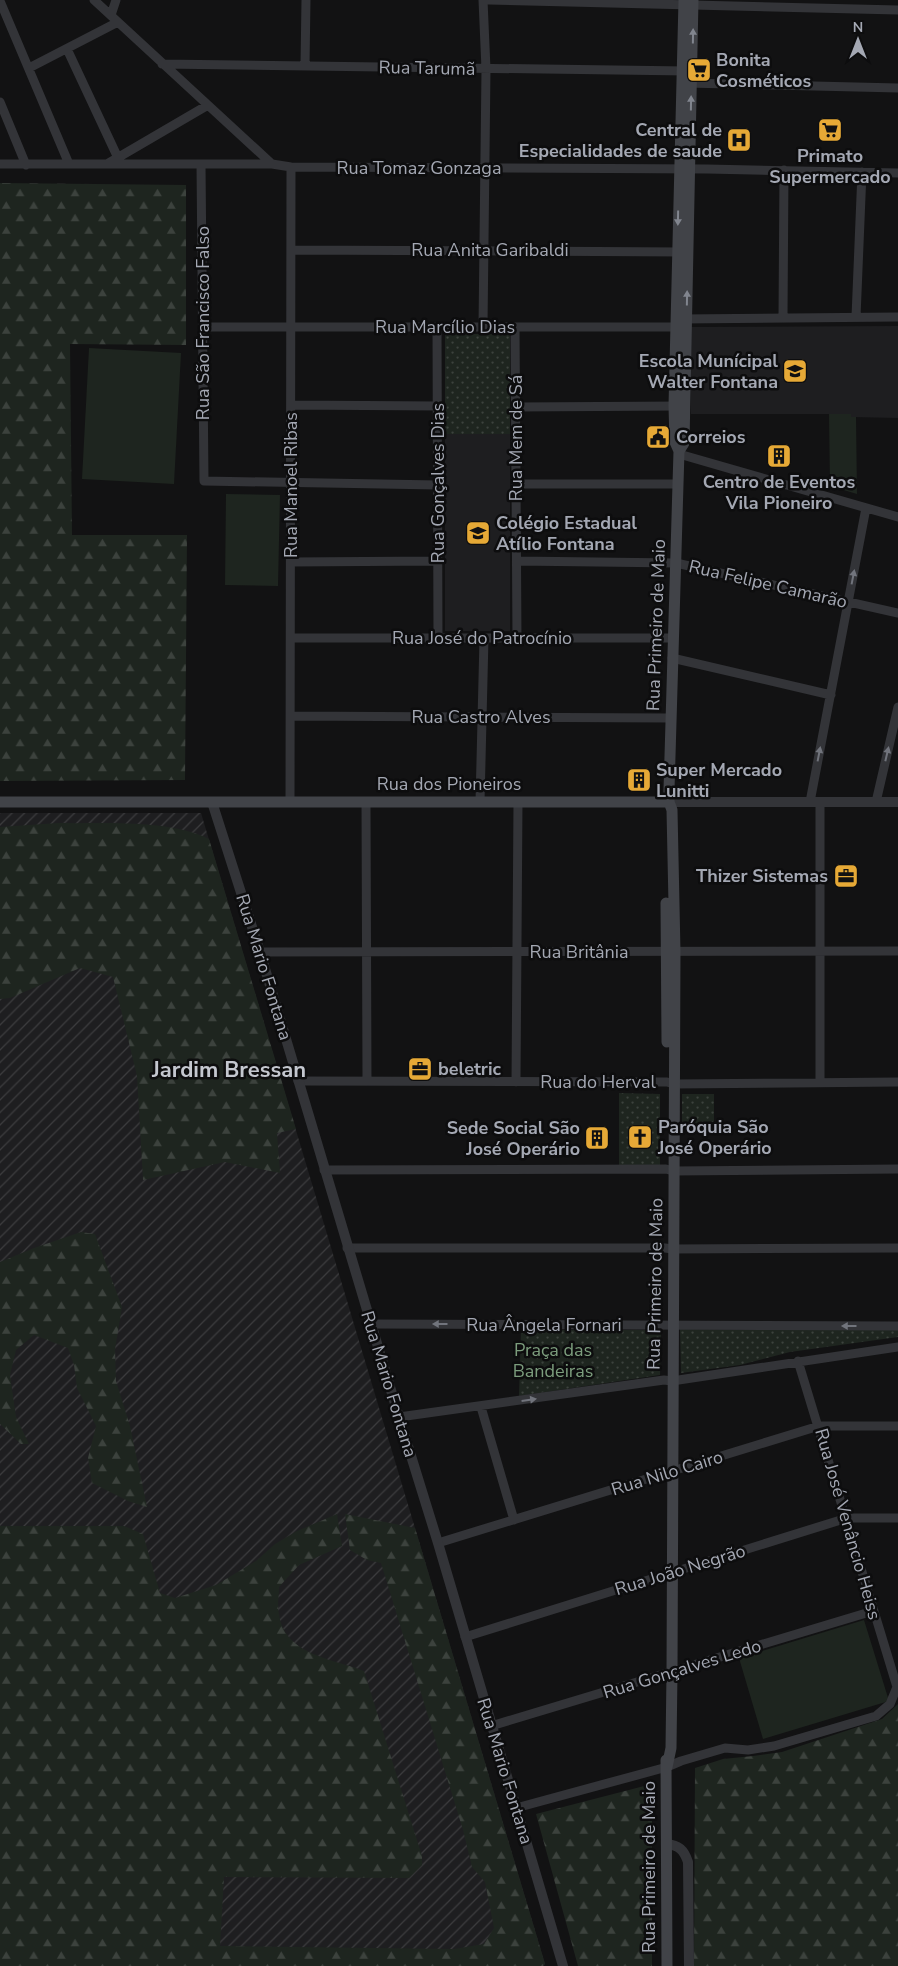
<svg xmlns="http://www.w3.org/2000/svg" width="898" height="1966" font-family="'Nunito Sans',sans-serif">
  <style>
    .built { fill: #1e1e20 }
    .industrial { fill: url(#industrial-furrows) }
    .green { fill: #1e251f }
    .forest { fill: url(#forest-firs) }
    .park { fill: url(#park-dots) }
    .lines { fill: none; stroke-linecap: round; stroke-linejoin: round }
    .minor { stroke: #333438; stroke-width: 9 }
    .tertiary { stroke: #333438; stroke-width: 10 }
    .secondary { stroke: #414348; stroke-width: 11 }
    .oneway { fill: #81858e }
    .oneway2 { fill: #71747c }
    .labels { text-anchor: middle; stroke-width: 5; stroke-linejoin: round; paint-order: stroke }
    .poi-label { font-size: 18px; font-weight: bold; fill: #a4a8b3; stroke: #0d0d0e; text-anchor: start }
    .street-label { font-size: 18px; fill: #a4a8b3; stroke: #0d0d0e }
    .park-label { font-size: 18px; fill: #7c9d7d; stroke: #0d0d0e }
    .district-label { font-size: 22px; font-weight: bold; fill: #c4c7cf; stroke: #0d0d0e }
  </style>
  <defs>
    <pattern id="industrial-furrows" width="10" height="10" patternUnits="userSpaceOnUse" patternTransform="scale(1.25)"><rect width="10" height="10" fill="#1e1e20"/><path d="M-1 1l2-2M0 10L10 0M9 11l2-2" fill="none" stroke="#3c3c3e"/></pattern>
    <pattern id="forest-firs" width="22" height="20" patternUnits="userSpaceOnUse" patternTransform="scale(1.25)"><rect width="22" height="20" fill="#1e251f"/><path d="M5 1l3.5 6h-7zM16 11l3.5 6h-7z" fill="#3c423d"/></pattern>
    <pattern id="park-dots" width="8" height="8" patternUnits="userSpaceOnUse" patternTransform="scale(1.25)"><rect width="8" height="8" fill="#1e251f"/><path d="M2 2h.1M6 6h.1" fill="none" stroke="#3c423d" stroke-width="1.8" stroke-linecap="round"/></pattern>
  </defs>
  <rect width="100%" height="100%" fill="#121213"/>
  <path class="built" d="M 898,326 L 898,418 L 851,417 L 851,414 L 691,414 L 691,327 Z
    M 445,434 L 510,434 L 510,631 L 445,631 Z"/>
  <path class="industrial" d="M 0,813 L 201,813 L 415,1528 L 545,1964 L 543,1966 L 0,1966 Z"/>
  <path class="green" d="M 89,348 L 181,353 L 174,484 L 82,479 Z
    M 829,414 L 851,414 L 851,417 L 856,417 L 857,494 L 830,486 Z
    M 226,494 L 280,495 L 278,586 L 225,585 Z
    M 864,1620 L 889,1701 L 763,1739 L 739,1658 Z"/>
  <path class="forest" d="M 0,183 L 186,185 L 186,345 L 70,344 L 72,535 L 187,535 L 185,780 L 0,781 Z
    M 58,823 C 104,824 168,819 209,839 L 296,1129 L 277,1133 L 280,1173 L 225,1162 L 143,1180 L 137,1076 L 113,977 L 80,968 L 10,998 L 0,999 L 0,827 Z
    M 81,1232 L 95,1234 L 122,1307 L 115,1349 L 116,1381 L 130,1426 L 147,1507 L 128,1501 L 92,1483 L 88,1458 L 96,1426 L 77,1388 L 74,1365 L 68,1348 L 34,1335 L 16,1350 L 10,1375 L 16,1417 L 29,1444 L 21,1444 L 0,1424 L 0,1262 L 34,1248 Z
    M 337,1514 L 342,1546 L 299,1565 L 279,1587 C 279,1596 277,1606 279,1614 C 284,1655 334,1659 364,1671 L 422,1856 L 422,1865 L 409,1878 L 224,1877 L 220,1946 L 454,1949 L 484,1944 L 494,1928 L 485,1882 L 472,1867 L 463,1830 L 381,1563 L 367,1560 L 350,1550 L 345,1514 L 415,1528 L 545,1964 L 543,1966 L 0,1966 L 0,1526 L 124,1526 L 143,1534 L 160,1593 L 175,1598 L 216,1585 L 256,1561 L 275,1544 L 297,1531 Z
    M 898,1704 L 898,1966 L 694,1966 L 695,1768 L 723,1759 L 753,1756 L 782,1752 L 882,1719 Z
    M 652,1784 L 652,1966 L 578,1966 L 536,1814 Z"/>
  <path class="park" d="M 445,334 L 510,334 L 510,434 L 445,434 Z
    M 619,1093 L 660,1094 L 660,1165 L 619,1165 Z
    M 682,1094 L 714,1094 L 714,1129 L 682,1129 Z
    M 790,1326 L 898,1327 L 898,1337 L 790,1352 L 740,1365 L 681,1373 L 680,1329 L 740,1330 Z
    M 521,1330 L 661,1330 L 660,1375 L 519,1396 Z"/>
  <g class="lines">
    <path class="minor" d="M 94,0 L 272,164
      M 483,0 L 486,69 L 483,327
      M 489,0 L 898,10
      M 0,1 L 69,164
      M 111,15 L 116,0
      M 67,49 L 118,158
      M 162,64 L 687,71
      M 305,65 L 306,0
      M 29,68 L 118,22
      M 686,83 L 898,88
      M 0,102 L 26,165
      M 0,164 L 272,164 L 291,167 L 707,169 L 898,173
      M 107,164 L 208,105
      M 201,164 L 204,481 L 438,485
      M 292,250 L 684,252
      M 856,317 L 862,172
      M 783,318 L 784,170
      M 681,319 L 898,317
      M 203,327 L 680,327
      M 437,327 L 438,638
      M 515,327 L 517,638
      M 291,405 L 438,406
      M 516,407 L 681,406
      M 679,454 L 898,517
      M 516,484 L 678,484
      M 517,561 L 676,563 L 898,613
      M 291,562 L 438,561
      M 292,638 L 672,638
      M 672,658 L 831,695
      M 292,716 L 670,718
      M 290,802 L 291,167
      M 366,802 L 367,1081
      M 480,802 L 484,638
      M 810,802 L 866,508
      M 876,802 L 898,707
      M 260,952 L 898,951
      M 298,1081 L 667,1082 L 674,1084 L 898,1082
      M 516,1082 L 518,802
      M 820,1082 L 820,802
      M 324,1170 L 666,1169 L 673,1171 L 898,1169
      M 347,1248 L 665,1248 L 673,1249 L 898,1248
      M 371,1324 L 898,1326
      M 481,1407 L 514,1520
      M 399,1417 L 664,1380 L 672,1381 L 898,1347
      M 438,1543 L 819,1426 L 898,1426
      M 465,1637 L 847,1518 L 898,1518
      M 491,1726 L 873,1611
      M 516,1808 L 667,1767 L 681,1761 L 725,1748 L 748,1750 L 774,1746 L 876,1716 L 890,1704 L 897,1687 L 798,1361"/>
    <path class="tertiary" d="M 212,802 L 260,952 L 399,1417 L 438,1543 L 563,1966
      M 669,802 L 898,802
      M 666,1844 C 679,1845 684,1850 688,1862 L 689,1966"/>
    <path class="secondary" d="M 679,451 L 675,442 L 674,406 L 684,0
      M 0,802 L 669,802
      M 666,903 L 667,1042
      M 666,1760 L 667,1966
      M 667,1767 L 671,1748 L 672,1673 L 675,952 L 672,810 L 669,802 L 669,790 L 678,484 L 679,451 L 684,443 L 693,0"/>
  </g>
  <defs><path id="oneway-solid" d="M-6-.8H1V-3.2L6.5 0L1 3.2V.8H-6Z" transform="scale(1.25)"/></defs>
  <g class="oneway">
    <use href="#oneway-solid" transform="translate(693 36) rotate(-89)"/>
    <use href="#oneway-solid" transform="translate(691 103) rotate(-89)"/>
    <use href="#oneway-solid" transform="translate(678 218) rotate(91)"/>
    <use href="#oneway-solid" transform="translate(687 298) rotate(-89)"/>
  </g>
  <g class="oneway2">
    <use href="#oneway-solid" transform="translate(853 577) rotate(-79)"/>
    <use href="#oneway-solid" transform="translate(819 754) rotate(-79)"/>
    <use href="#oneway-solid" transform="translate(887 754) rotate(-77)"/>
    <use href="#oneway-solid" transform="translate(440 1324) rotate(-180)"/>
    <use href="#oneway-solid" transform="translate(849 1326) rotate(180)"/>
    <use href="#oneway-solid" transform="translate(529 1400) rotate(-8)"/>
  </g>
  <defs>
    <symbol id="supermarket-square" viewBox="-11 -11 22 22"><rect x="-9" y="-9" width="18" height="18" rx="4" fill="#e6a936" stroke="#0d0d0e"/><path d="M-6-5.5h2.5l.6 2H6L4.5 2H-2.5L-4.4-4H-6ZM-1.5 3.2a1.3 1.3 0 1 0 .1 0ZM3 3.2a1.3 1.3 0 1 0 .1 0Z" fill="#111"/></symbol>
    <symbol id="hospital-square" viewBox="-11 -11 22 22"><rect x="-9" y="-9" width="18" height="18" rx="4" fill="#e6a936" stroke="#0d0d0e"/><path d="M-5-5h3v3.5h4V-5h3V5h-3V1.5h-4V5h-3Z" fill="#111"/></symbol>
    <symbol id="school-square" viewBox="-11 -11 22 22"><rect x="-9" y="-9" width="18" height="18" rx="4" fill="#e6a936" stroke="#0d0d0e"/><path d="M0-5L7-2L0 1L-7-2ZM-4 1L0 2.5L4 1V4Q0 6-4 4Z" fill="#111"/></symbol>
    <symbol id="civic-square" viewBox="-11 -11 22 22"><rect x="-9" y="-9" width="18" height="18" rx="4" fill="#e6a936" stroke="#0d0d0e"/><path d="M-.6-6.5H3V-4.5H.6V-3L4-1V1h2V6H-6V1h2V-1L-.6-3ZM-1.2 2.5V6h2.4V2.5Z" fill="#111"/></symbol>
    <symbol id="building-square" viewBox="-11 -11 22 22"><rect x="-9" y="-9" width="18" height="18" rx="4" fill="#e6a936" stroke="#0d0d0e"/><path d="M-4-6H4V6H1V3H-1V6H-4ZM-2.5-4.3h1.7v1.8h-1.7ZM.8-4.3h1.7v1.8H.8ZM-2.5-1h1.7V.8h-1.7ZM.8-1h1.7V.8H.8Z" fill="#111"/></symbol>
    <symbol id="office-square" viewBox="-11 -11 22 22"><rect x="-9" y="-9" width="18" height="18" rx="4" fill="#e6a936" stroke="#0d0d0e"/><path d="M-6-3h4V-5.5h4V-3h4V5H-6ZM-1-4.5V-3h2v-1.5ZM-6 0V1H6V0Z" fill="#111"/></symbol>
    <symbol id="church-square" viewBox="-11 -11 22 22"><rect x="-9" y="-9" width="18" height="18" rx="4" fill="#e6a936" stroke="#0d0d0e"/><path d="M-1.2-6h2.4v3.5h3.3v2.4h-3.3V6h-2.4V-.1h-3.3v-2.4h3.3Z" fill="#111"/></symbol>
  </defs>
  <g fill-rule="evenodd">
    <use href="#supermarket-square" x="685" y="56" width="28" height="28"/>
    <use href="#supermarket-square" x="816" y="116" width="28" height="28"/>
    <use href="#hospital-square" x="725" y="126" width="28" height="28"/>
    <use href="#school-square" x="781" y="357" width="28" height="28"/>
    <use href="#civic-square" x="644" y="423" width="28" height="28"/>
    <use href="#building-square" x="765" y="442" width="28" height="28"/>
    <use href="#school-square" x="464" y="519" width="28" height="28"/>
    <use href="#building-square" x="625" y="766" width="28" height="28"/>
    <use href="#office-square" x="832" y="862" width="28" height="28"/>
    <use href="#office-square" x="406" y="1055" width="28" height="28"/>
    <use href="#church-square" x="626" y="1123" width="28" height="28"/>
    <use href="#building-square" x="583" y="1124" width="28" height="28"/>
  </g>
  <g class="labels">
    <g class="poi-label">
      <text x="716" y="66">Bonita<tspan x="716" dy="21">Cosméticos</tspan></text>
      <text x="722" y="136" text-anchor="end">Central de<tspan x="722" dy="21">Especialidades de saude</tspan></text>
      <text x="830" y="162" text-anchor="middle">Primato<tspan x="830" dy="21">Supermercado</tspan></text>
      <text x="778" y="367" text-anchor="end">Escola Munícipal<tspan x="778" dy="21">Walter Fontana</tspan></text>
      <text x="676" y="443">Correios</text>
      <text x="779" y="488" text-anchor="middle">Centro de Eventos<tspan x="779" dy="21">Vila Pioneiro</tspan></text>
      <text x="496" y="529">Colégio Estadual<tspan x="496" dy="21">Atílio Fontana</tspan></text>
      <text x="656" y="776">Super Mercado<tspan x="656" dy="21">Lunitti</tspan></text>
      <text x="828" y="882" text-anchor="end">Thizer Sistemas</text>
      <text x="438" y="1075">beletric</text>
      <text x="658" y="1133">Paróquia São<tspan x="658" dy="21">José Operário</tspan></text>
      <text x="580" y="1134" text-anchor="end">Sede Social São<tspan x="580" dy="21">José Operário</tspan></text>
    </g>
    <g class="street-label">
      <text transform="translate(427 68) rotate(1)" y="6">Rua Tarumã</text>
      <text x="419" y="174">Rua Tomaz Gonzaga</text>
      <text x="490" y="256">Rua Anita Garibaldi</text>
      <text transform="translate(203 323) rotate(-90)" y="6">Rua São Francisco Falso</text>
      <text x="445" y="333">Rua Marcílio Dias</text>
      <text transform="translate(516 438) rotate(-90)" y="6">Rua Mem de Sá</text>
      <text transform="translate(438 483) rotate(-90)" y="6">Rua Gonçalves Dias</text>
      <text transform="translate(291 485) rotate(-90)" y="6">Rua Manoel Ribas</text>
      <text transform="translate(768 584) rotate(13)" y="6">Rua Felipe Camarão</text>
      <text transform="translate(656 625) rotate(-88)" y="6">Rua Primeiro de Maio</text>
      <text x="482" y="644">Rua José do Patrocínio</text>
      <text x="481" y="723">Rua Castro Alves</text>
      <text x="449" y="790">Rua dos Pioneiros</text>
      <text x="579" y="958">Rua Britânia</text>
      <text transform="translate(264 967) rotate(73)" y="6">Rua Mario Fontana</text>
      <text x="598" y="1088">Rua do Herval</text>
      <text transform="translate(655 1284) rotate(-89)" y="6">Rua Primeiro de Maio</text>
      <text x="544" y="1331">Rua Ângela Fornari</text>
      <text transform="translate(389 1384) rotate(73)" y="6">Rua Mario Fontana</text>
      <text transform="translate(667 1473) rotate(-17)" y="6">Rua Nilo Cairo</text>
      <text transform="translate(848 1524) rotate(74)" y="6">Rua José Venâncio Heiss</text>
      <text transform="translate(680 1570) rotate(-17)" y="6">Rua João Negrão</text>
      <text transform="translate(682 1669) rotate(-17)" y="6">Rua Gonçalves Ledo</text>
      <text transform="translate(505 1771) rotate(73)" y="6">Rua Mario Fontana</text>
      <text transform="translate(649 1867) rotate(-90)" y="6">Rua Primeiro de Maio</text>
    </g>
    <g class="park-label">
      <text x="553" y="1356">Praça das<tspan x="553" dy="21">Bandeiras</tspan></text>
    </g>
    <g class="district-label">
      <text x="229" y="1077">Jardim Bressan</text>
    </g>
  </g>
  <g transform="translate(858 40)" stroke="#0d0d0e" stroke-width="4" paint-order="stroke">
  <path d="M0-4L9 19L0 12L-9 19Z" fill="#a4a8b3"/>
  <text y="-8" font-size="14" font-weight="bold" text-anchor="middle" fill="#a4a8b3">N</text>
  </g>
</svg>
